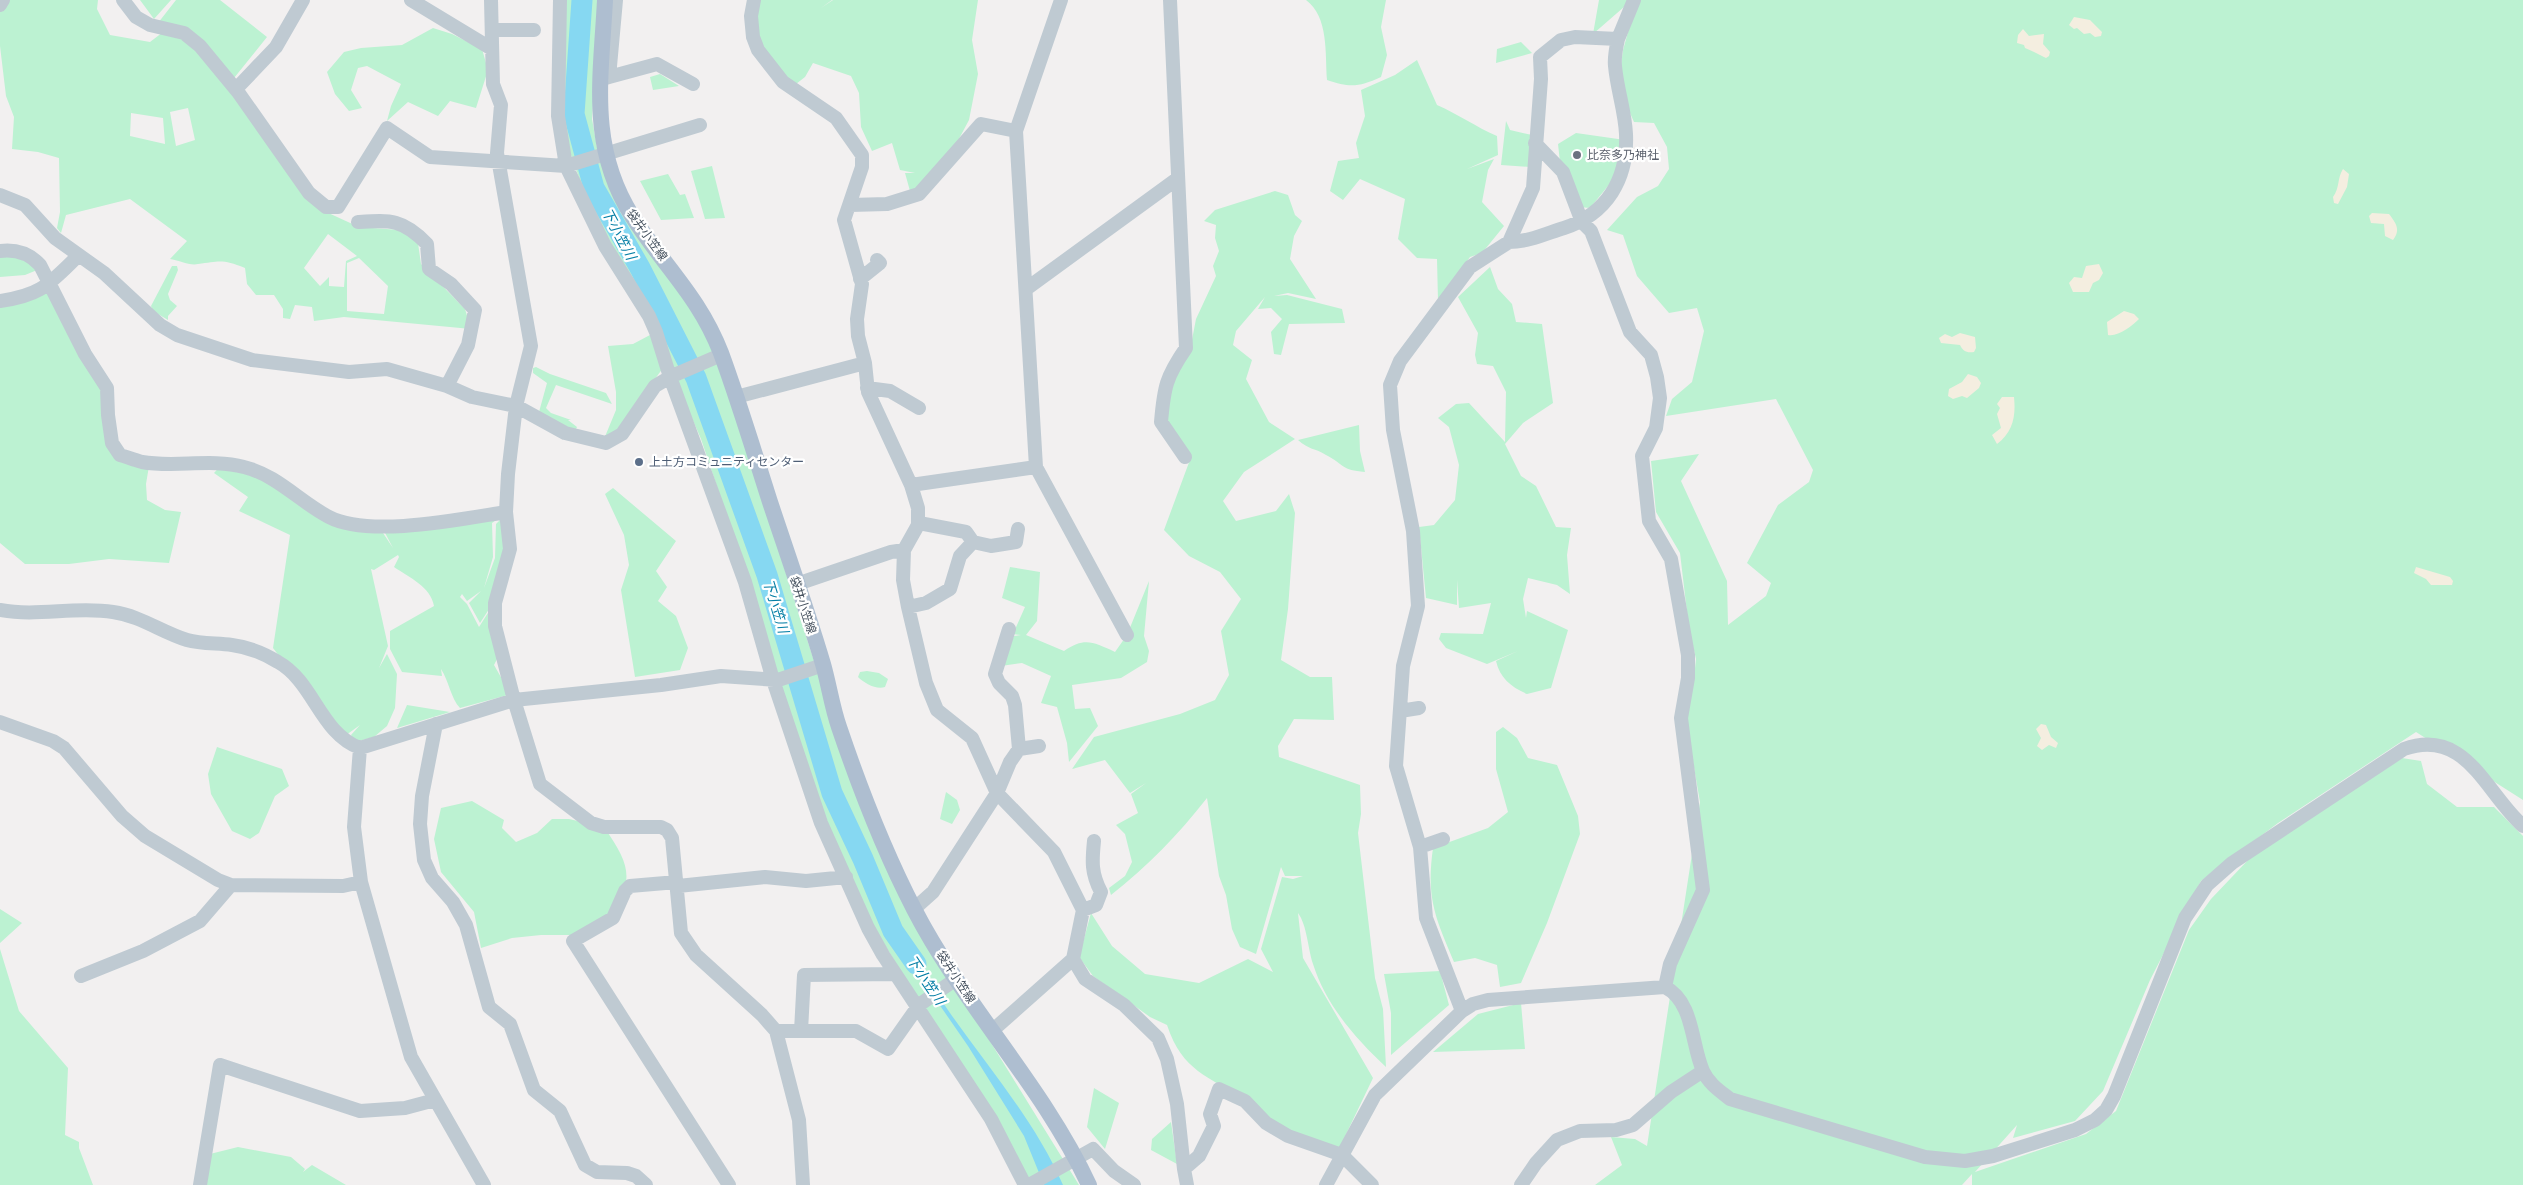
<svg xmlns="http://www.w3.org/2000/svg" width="2523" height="1185" font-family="Figtree,'Noto Sans JP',sans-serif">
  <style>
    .green { fill: #bcf2d2; fill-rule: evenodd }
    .sand { fill: #f4eee0 }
    .water { fill: #86d8f2 }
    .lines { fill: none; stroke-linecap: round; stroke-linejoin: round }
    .river { stroke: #86d8f2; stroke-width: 21 }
    .minor { stroke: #bfcad2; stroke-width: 14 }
    .major { stroke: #aebed0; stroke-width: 16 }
    .worship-dot { fill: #6b7280; stroke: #fff; stroke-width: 2 }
    .service-dot { fill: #5c6f8a; stroke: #fff; stroke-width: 2 }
    .labels { text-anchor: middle; stroke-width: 4.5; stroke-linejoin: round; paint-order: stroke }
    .worship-label { font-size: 12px; fill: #5b616d; stroke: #fff; text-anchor: start }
    .street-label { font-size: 12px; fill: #46525f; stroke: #fff }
    .service-label { font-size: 12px; fill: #4e5e75; stroke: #fff; text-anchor: start }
    .water-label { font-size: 14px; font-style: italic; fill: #047ea5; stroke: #fff }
  </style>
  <rect width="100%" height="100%" fill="#f2f0f0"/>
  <path class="green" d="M 2,0 L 98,0 L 97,9 L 110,35 L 150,42 L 167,29 L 158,23 L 176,0 L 220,0 L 267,37 L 230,83 L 324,211 L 359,227 L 400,230 L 418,243 L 421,264 L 465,309 L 471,329 L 344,317 L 314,321 L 312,307 L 295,305 L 290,319 L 283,318 L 283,309 L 274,295 L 256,295 L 247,284 L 245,268 C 223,259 220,261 198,264 C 190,266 178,260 170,259 L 187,241 L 130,199 L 66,215 L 61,233 L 57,228 L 60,212 L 59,158 L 38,152 L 12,149 L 14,117 L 6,96 L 0,46 L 0,4 ZM 188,108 L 195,140 L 176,146 L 170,112 ZM 131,113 L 163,118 L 165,144 L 130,136 ZM 328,234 L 357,256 L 346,261 L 344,287 L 329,286 L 329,277 L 320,286 L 304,268 ZM 359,258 L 388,286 L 384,314 L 347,311 L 347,263 Z
    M 140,0 L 171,0 L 154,19 Z
    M 565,0 L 599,0 L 592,119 L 598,153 L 621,213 L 664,269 L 705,329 L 743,438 L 856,793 L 983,1030 L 1079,1185 L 1032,1185 L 875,929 L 830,829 L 787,724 L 732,531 L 701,439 L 644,307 L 583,189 L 563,132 Z
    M 754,0 L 832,0 L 821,8 L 833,0 L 978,0 L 972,40 L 978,74 L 969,120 L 953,150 L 924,186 L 910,191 L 905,173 L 915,173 L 900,170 L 892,143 L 872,151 L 861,127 L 859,93 L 851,76 L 813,63 L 805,77 L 796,84 L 782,80 L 756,44 Z
    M 1306,0 L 1386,0 L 1381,27 L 1387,55 L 1381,77 C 1359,87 1350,88 1327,80 C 1325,54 1329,17 1306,0 Z
    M 1599,0 L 1632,0 L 1593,34 Z
    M 1637,0 L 2523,0 L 2523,800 L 2416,732 L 2278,823 L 2201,881 L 2150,980 L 2103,1091 L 2075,1121 L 2013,1138 L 2017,1125 L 1975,1172 L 2086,1134 L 2116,1111 L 2189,930 L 2211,899 L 2250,858 L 2402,758 L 2421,761 L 2427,784 L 2457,807 L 2494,807 L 2523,836 L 2523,1185 L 1972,1185 L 1972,1174 L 1962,1185 L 1595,1185 L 1622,1165 L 1611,1137 L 1635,1139 L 1647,1146 L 1700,802 L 1685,716 L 1694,677 L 1696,659 L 1689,629 L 1680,553 L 1656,512 L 1651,461 L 1699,454 L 1681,481 L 1727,581 L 1728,625 L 1766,596 L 1771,583 L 1747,563 L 1778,505 L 1809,482 L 1813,470 L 1776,399 L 1666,416 L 1672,399 L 1692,382 L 1704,331 L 1697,308 L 1669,313 L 1637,276 L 1623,235 L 1607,230 L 1637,197 L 1658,186 L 1669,169 L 1667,147 L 1654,123 L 1634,122 L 1618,86 L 1623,50 Z
    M 433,28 L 452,34 L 482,49 L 488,70 L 476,108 L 450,101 L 438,116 L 408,102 L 387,121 L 391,106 L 401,84 L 367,66 L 358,68 L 351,90 L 362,108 L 349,111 L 335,94 L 327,72 L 344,52 L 361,48 L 402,45 Z
    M 1521,42 L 1532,53 L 1496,63 L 1497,49 Z
    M 1417,60 L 1437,105 C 1458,114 1476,127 1497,136 L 1498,155 L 1467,169 L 1494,159 L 1488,170 L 1482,202 L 1504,226 L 1482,253 L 1470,257 L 1438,301 L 1437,259 L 1417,258 L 1398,239 L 1405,199 L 1360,179 L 1343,200 L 1330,191 L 1338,161 L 1359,158 L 1356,143 L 1365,116 L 1361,90 L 1395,75 Z
    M 660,74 L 679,86 L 653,90 L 650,77 Z
    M 1506,121 L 1510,130 L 1532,135 L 1530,167 L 1501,165 Z
    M 1576,133 L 1625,140 L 1612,181 L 1590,208 L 1579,207 L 1560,162 L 1558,144 Z
    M 712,166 L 725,218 L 705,219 L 691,171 Z
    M 668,174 L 680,195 L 685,194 L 694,218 L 661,220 L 640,181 Z
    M 1275,191 L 1288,195 L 1295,215 L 1302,221 L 1294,236 L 1290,259 L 1316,299 L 1288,293 L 1274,296 L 1287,295 L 1342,309 L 1345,323 L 1289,324 L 1281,355 L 1274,354 L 1271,332 L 1282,319 L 1271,308 L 1258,309 L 1265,297 L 1236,331 L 1233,345 L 1252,360 L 1246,379 L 1269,422 L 1295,439 L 1244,472 L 1223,501 L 1236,521 L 1276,511 L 1289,494 L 1295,513 L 1288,609 L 1281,660 L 1310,677 L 1332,677 L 1334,720 L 1294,719 L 1278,746 L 1279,757 L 1360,785 L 1361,814 L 1358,833 L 1375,978 L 1383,1009 L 1386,1067 C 1355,1038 1326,1005 1313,964 C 1308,949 1307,925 1298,913 L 1303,958 L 1373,1078 L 1338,1151 C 1322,1146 1304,1142 1290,1136 C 1274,1128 1258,1112 1244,1101 C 1208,1074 1183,1073 1167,1025 L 1150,1017 L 1093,976 L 1079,957 L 1091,913 L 1112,946 L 1145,974 L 1199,983 L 1248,959 L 1273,972 L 1261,949 L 1282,877 L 1293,879 L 1303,876 L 1285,876 L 1281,867 L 1256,954 L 1240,947 L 1232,929 L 1226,895 L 1219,876 L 1207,798 C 1178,835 1148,866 1111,895 L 1109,888 L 1125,876 L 1132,862 L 1125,834 L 1116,825 L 1138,813 L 1131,794 L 1146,783 L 1130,793 L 1105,760 L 1072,769 L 1094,737 L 1180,714 L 1215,700 L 1229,675 L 1221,631 L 1241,599 L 1220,572 L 1189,556 L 1164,530 L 1191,457 L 1166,418 L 1168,385 L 1191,345 L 1196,319 L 1216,276 L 1213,266 L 1219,251 L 1215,238 L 1216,225 L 1204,221 L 1215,210 Z
    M 0,251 L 42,268 L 25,275 L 0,277 Z
    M 172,266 L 177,266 L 178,270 L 168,294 L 170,300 L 177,306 L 168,316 L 168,320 L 153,311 L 151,306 Z
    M 1490,267 L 1498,289 L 1512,304 L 1516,322 L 1542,324 L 1553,403 L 1523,423 L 1505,444 L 1521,476 L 1536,486 L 1556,527 L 1571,528 L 1567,555 L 1570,594 L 1557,585 L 1528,578 L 1523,599 L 1526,618 L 1527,611 L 1568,630 L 1551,688 L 1527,694 C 1511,687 1500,678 1496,661 L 1518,651 L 1487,664 L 1446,648 L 1439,639 L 1441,633 L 1483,634 L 1491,603 L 1459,608 L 1457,580 L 1457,605 L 1426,598 L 1419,527 L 1434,525 L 1455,500 L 1459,465 L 1449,427 L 1438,418 L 1456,404 L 1469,403 L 1505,442 L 1506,392 L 1493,366 L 1477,364 L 1475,355 L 1478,333 L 1458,297 Z
    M 50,287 L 104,389 L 112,443 L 149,466 L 146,484 L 147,500 L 165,510 L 181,512 L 169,563 L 109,559 L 69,564 L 25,564 L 0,543 L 0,304 Z
    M 650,335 L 663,368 L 613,436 L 604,439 L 616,410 L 616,392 L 608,346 L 633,344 Z
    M 536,367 L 550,374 L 606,393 L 612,404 L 556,385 L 546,408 L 551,413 L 571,420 L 568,420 L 577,427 L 575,431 L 539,412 L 547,383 L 533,373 L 533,368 Z
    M 1359,425 L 1360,451 L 1365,472 C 1341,470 1345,465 1326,455 C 1315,448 1309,450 1298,440 Z
    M 224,462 L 266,477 L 328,518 L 381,530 L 393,548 L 383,529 L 503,515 L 492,523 L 493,557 L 484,588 L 495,558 L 496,524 L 504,516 L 510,549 L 493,603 L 480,623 L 469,603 L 481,591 L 467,601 L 462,594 L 460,597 L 467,604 L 479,627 L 493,605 L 497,659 L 494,665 L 502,679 L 508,695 L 460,708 C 451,699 449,681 441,669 L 442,676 L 402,672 L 390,649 L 390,631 L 434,606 C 431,587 409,577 394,567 L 399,557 L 398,555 L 374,570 L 371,569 L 388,646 L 379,668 L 387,654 L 397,674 L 395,708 L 387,726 L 374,737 L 355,742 L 351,735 L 360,725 L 342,738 L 273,648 L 290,535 L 239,511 L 248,497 L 214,473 Z
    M 613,488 L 676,541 L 656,571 L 667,587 L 658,601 L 676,616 L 688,648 L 680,670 L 635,677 L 621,590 L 629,565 L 624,535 L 605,494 Z
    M 1010,567 L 1040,572 L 1037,621 L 1026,635 L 1064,651 C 1085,637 1093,642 1115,652 L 1127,635 L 1149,581 L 1144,636 L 1149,651 L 1147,662 L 1121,678 L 1072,685 L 1075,709 L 1090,708 L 1098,726 L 1069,762 L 1067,743 L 1057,707 L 1041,703 L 1051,676 L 1022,663 L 1001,666 L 1014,636 L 1021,635 L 1013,634 L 1025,607 L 1002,598 Z
    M 867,671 L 879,673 L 888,679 L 885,687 C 876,690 864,683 858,677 L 860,672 Z
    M 407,705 L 450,712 L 397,728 Z
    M 1503,727 L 1517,738 L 1528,758 L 1557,765 L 1578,816 L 1580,834 L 1547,923 L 1521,983 L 1500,987 L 1497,965 L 1475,958 L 1454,962 C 1435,917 1426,898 1433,848 L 1488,828 L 1508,812 L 1496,769 L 1496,732 Z
    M 217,747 L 282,769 L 289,786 L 275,796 L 259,833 L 250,839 L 232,831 L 211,794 L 208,774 Z
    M 946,792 L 957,800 L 960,810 L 952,824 L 940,819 Z
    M 472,801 L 504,820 L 502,828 L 516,842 L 537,833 L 552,819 L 569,819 L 604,827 C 630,865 634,876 613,918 L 572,935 L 541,935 L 512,938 L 481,948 L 474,912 L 441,872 L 434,839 L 441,808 Z
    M 0,909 L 22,923 L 0,943 Z
    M 0,949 L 19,1011 L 68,1068 L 65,1135 L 79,1142 L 79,1148 L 93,1185 L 0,1185 Z
    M 1440,971 L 1449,1005 L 1391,1055 L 1391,1013 L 1384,974 Z
    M 1521,1003 L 1525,1049 L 1433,1052 L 1478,1014 Z
    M 1094,1088 L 1119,1103 L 1105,1149 L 1087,1127 Z
    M 1171,1122 L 1177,1164 L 1151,1150 L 1152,1139 Z
    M 238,1147 L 291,1157 L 305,1169 L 303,1172 L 312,1165 L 346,1185 L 206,1185 L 210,1154 Z"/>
  <path class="sand" d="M 2074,17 L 2090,20 L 2102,32 L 2101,36 L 2095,37 L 2090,33 L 2084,34 L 2077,28 L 2074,29 L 2069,25 Z
    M 2023,29 L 2029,36 L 2044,34 L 2043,44 L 2050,52 L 2049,56 L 2046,58 C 2039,55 2033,51 2025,48 L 2024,45 L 2017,43 L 2018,35 Z
    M 2343,169 L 2349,174 L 2347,187 L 2338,204 L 2334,203 L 2333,197 C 2340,188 2337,178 2343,169 Z
    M 2372,213 L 2389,214 C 2396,223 2401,230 2393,240 L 2385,236 L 2384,224 L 2371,223 L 2369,216 Z
    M 2099,264 L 2103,273 L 2099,280 L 2093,283 L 2089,292 L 2073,292 L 2069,283 L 2074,277 L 2082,278 L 2086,266 Z
    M 2124,311 L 2134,314 L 2139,319 C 2132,326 2118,337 2108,335 L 2107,322 Z
    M 1960,333 L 1975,337 L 1976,348 L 1974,352 C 1966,353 1963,351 1960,345 L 1941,343 L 1939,338 L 1945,334 L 1952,337 Z
    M 1968,374 L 1977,377 L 1981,383 L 1979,388 L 1967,398 L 1962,396 L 1953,399 L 1948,396 L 1949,389 L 1962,382 Z
    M 2002,397 L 2014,397 C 2016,416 2013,432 1997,444 L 1992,435 L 2001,428 L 1997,414 L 2000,408 L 1997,404 Z
    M 2416,567 L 2450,577 L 2453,581 L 2452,585 L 2431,585 L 2426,579 L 2414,573 Z
    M 2041,724 L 2046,725 L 2051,737 L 2058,743 L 2056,748 L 2049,745 L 2042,750 L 2037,746 L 2041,738 L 2036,729 Z"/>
  <path class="water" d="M 882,912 C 898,921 915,940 915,959 C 927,977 938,996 950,1013 C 990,1070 1035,1121 1063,1185 L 1044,1185 L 1024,1136 L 968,1046 L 903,952 L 899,940 Z"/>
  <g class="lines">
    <path class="river" d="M 582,0 L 574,114 L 594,188 L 640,268 L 696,378 L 767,575 L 832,793 L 863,859 L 893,931 L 916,964"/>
    <path class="minor" d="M 123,0 L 136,17 L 150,25 L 184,33 L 200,46 L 238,92 L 309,193 L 326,207 L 338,207 L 387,128 L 430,157 L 566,166 L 700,125
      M 411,0 L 492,49
      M 491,0 L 493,84 L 501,105 L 497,153 L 531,346 L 516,406 L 508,474 L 506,512 L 510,549 L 495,603 L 495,626 L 514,700 L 540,784 L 591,823 L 604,827 L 661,827 L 667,830 L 672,838 L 681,933 L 696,955 L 762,1015 L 776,1031 L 799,1120 L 803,1185
      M 560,0 L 558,116 L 566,166 L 605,246 L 649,316 L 656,332 L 670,377 L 745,582 L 773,680 L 821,823 L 868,928 L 883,955 L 991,1119 L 1025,1185
      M 754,0 L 751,16 L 753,37 L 758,50 L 783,82 L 836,118 L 862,155 L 862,167 L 844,220 L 862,284 L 857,319 L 858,336 L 865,363 L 868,392 L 911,485 L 918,508 L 918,525 L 904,550 L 903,580 L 908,607 L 926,683 L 937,710 L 972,738 L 997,793
      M 1061,0 L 1016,131 L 1036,467 L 1127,635
      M 1170,0 L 1186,348 C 1166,377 1164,387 1161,422 L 1185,457
      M 0,5 L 3,0
      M 492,30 L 534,30
      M 609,77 L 657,64 L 693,84
      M 602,79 L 609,77 L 616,0
      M 236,89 L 276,47 L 303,0
      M 1535,143 L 1563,172 L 1582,222 L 1591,231 L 1630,332 L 1651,355 L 1657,377 L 1660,398 L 1656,428 L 1642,456 L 1649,521 L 1671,559 L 1688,655 L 1688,678 L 1681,718 L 1703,890 L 1670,964 L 1665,987
      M 0,195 L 25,205 L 55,238 L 104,273 L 160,325 L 177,335 L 252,360 L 349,372 L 387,369 L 447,386 L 472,397 L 516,406 L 565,433 L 606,443 L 622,434 L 655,386 L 672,376 L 721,355
      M 850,205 L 887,204 L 919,194 L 981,124 L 1016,131
      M 358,222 C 391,220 403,219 427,244 L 429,269 L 451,284 L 475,310 L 468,345 L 447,386
      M 1509,242 C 1528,242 1545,234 1564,228 C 1607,214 1628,179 1626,134 C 1625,111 1617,89 1615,66 C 1614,57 1616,48 1618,39
      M 0,251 C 16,249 29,253 40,265 L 85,354 L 107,388 L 108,415 L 112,443 L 120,455 C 127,457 134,460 142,462 C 175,468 211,458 244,467 C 277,475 300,502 329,517 C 369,538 461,519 506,512
      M 860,279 L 880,263 L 877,260
      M 1026,289 L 1177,179
      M 0,301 C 42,295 49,284 78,256
      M 867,388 L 890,391 L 919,408
      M 736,397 L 865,363
      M 911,485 L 1036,467
      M 919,523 L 966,532 L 973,542 L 991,546 L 1016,542 L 1018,529
      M 797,584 L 891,552 L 904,550
      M 908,607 L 926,603 L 950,589 L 960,556 L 973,542
      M 0,610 C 38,617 75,606 113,612 C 141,616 161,632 187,640 C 201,644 217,643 232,645 C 248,647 265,654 278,662 C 314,682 320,733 360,748
      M 1009,629 L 995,674 L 999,683 L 1012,696 L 1015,705 L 1019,749
      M 1400,711 L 1419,708
      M 0,722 L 53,741 L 64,748 L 122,816 L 145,836 L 218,880 L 231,885 L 343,886 L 361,882
      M 436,724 L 422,796 L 420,824 L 424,860 L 432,878 L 453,902 L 466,925 L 489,1007 L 510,1024 L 534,1090 L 560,1111 L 585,1165 L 597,1172 L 627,1173 L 636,1176 L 646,1185
      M 997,793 L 1010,762 L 1019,749 L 1039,746
      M 1420,847 L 1443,839
      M 677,882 L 630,886 L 625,891 L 613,918 L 573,941 L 729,1185
      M 678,886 L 765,877 L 806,881 L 846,877
      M 914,909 L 933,892 L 997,793 L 1054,852 L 1083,910 L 1073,959 L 993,1030
      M 1083,910 L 1096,905 L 1101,892 C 1091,873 1092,861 1094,841
      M 1073,959 L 1085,979 L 1124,1005 L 1158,1038 L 1167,1059 L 1177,1104 L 1184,1169 L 1199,1156 L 1214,1126 L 1210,1114 L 1219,1089 L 1245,1101 L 1266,1123 L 1288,1136 L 1342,1155 L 1372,1185
      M 81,976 L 143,951 L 200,921 L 231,885
      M 1462,1011 L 1426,918 L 1420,847 L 1396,766 L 1403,666 L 1418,606 L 1413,531 L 1393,430 L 1390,385 L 1400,361 L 1470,267 L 1509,242 L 1533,188 L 1541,79 L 1540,57 L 1561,40 L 1575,37 L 1618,39 L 1634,0
      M 776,1031 L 856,1031 L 888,1049 L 919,1005 L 956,979
      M 801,1031 L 804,975 L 895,974
      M 1184,1169 L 1187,1185
      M 200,1185 L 220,1065 L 360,1111 L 405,1108 L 435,1100
      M 484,1185 L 411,1057 L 361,882 L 354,827 L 360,748 L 514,700 L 661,685 L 721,676 L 778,680 L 823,665
      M 1029,1185 L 1093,1149 L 1114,1171 L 1134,1185
      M 1326,1185 L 1375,1095 L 1462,1011 L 1473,1004 L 1488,1000 L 1665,987 C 1694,1002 1691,1044 1703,1071 C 1709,1084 1720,1091 1730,1099 L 1925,1157 L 1965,1161 L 1993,1156 L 2075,1130 L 2095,1120 L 2106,1110 L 2114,1096 L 2185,918 L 2207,885 L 2232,863 L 2404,749 C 2466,727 2485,792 2523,826
      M 1521,1185 L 1536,1163 L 1557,1140 L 1580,1131 L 1616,1130 L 1633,1125 L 1671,1092 L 1703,1071"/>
    <path class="major" d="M 605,0 C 601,78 588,146 632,216 C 663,265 699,296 721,353 C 739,402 754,452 770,502 C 788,556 807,610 823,664 C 829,685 832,707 839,727 C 860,789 884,851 914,909 C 964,1006 1043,1086 1089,1185"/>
  </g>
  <circle class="worship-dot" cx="1577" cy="155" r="5"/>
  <circle class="service-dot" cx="639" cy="462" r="5"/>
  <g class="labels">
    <g class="worship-label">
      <text x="1587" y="159">比奈多乃神社</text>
    </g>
    <g class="street-label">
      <text transform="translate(647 235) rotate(54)" y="4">袋井小笠線</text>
      <text transform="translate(803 605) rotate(72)" y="4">袋井小笠線</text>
      <text transform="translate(956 977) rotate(57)" y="4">袋井小笠線</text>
    </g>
    <g class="service-label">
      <text x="649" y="466">上土方コミュニティセンター</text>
    </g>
    <g class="water-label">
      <text transform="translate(619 234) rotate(62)" y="5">下小笠川</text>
      <text transform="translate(776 606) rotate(73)" y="5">下小笠川</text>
      <text transform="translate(926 980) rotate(56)" y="5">下小笠川</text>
    </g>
  </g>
</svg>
